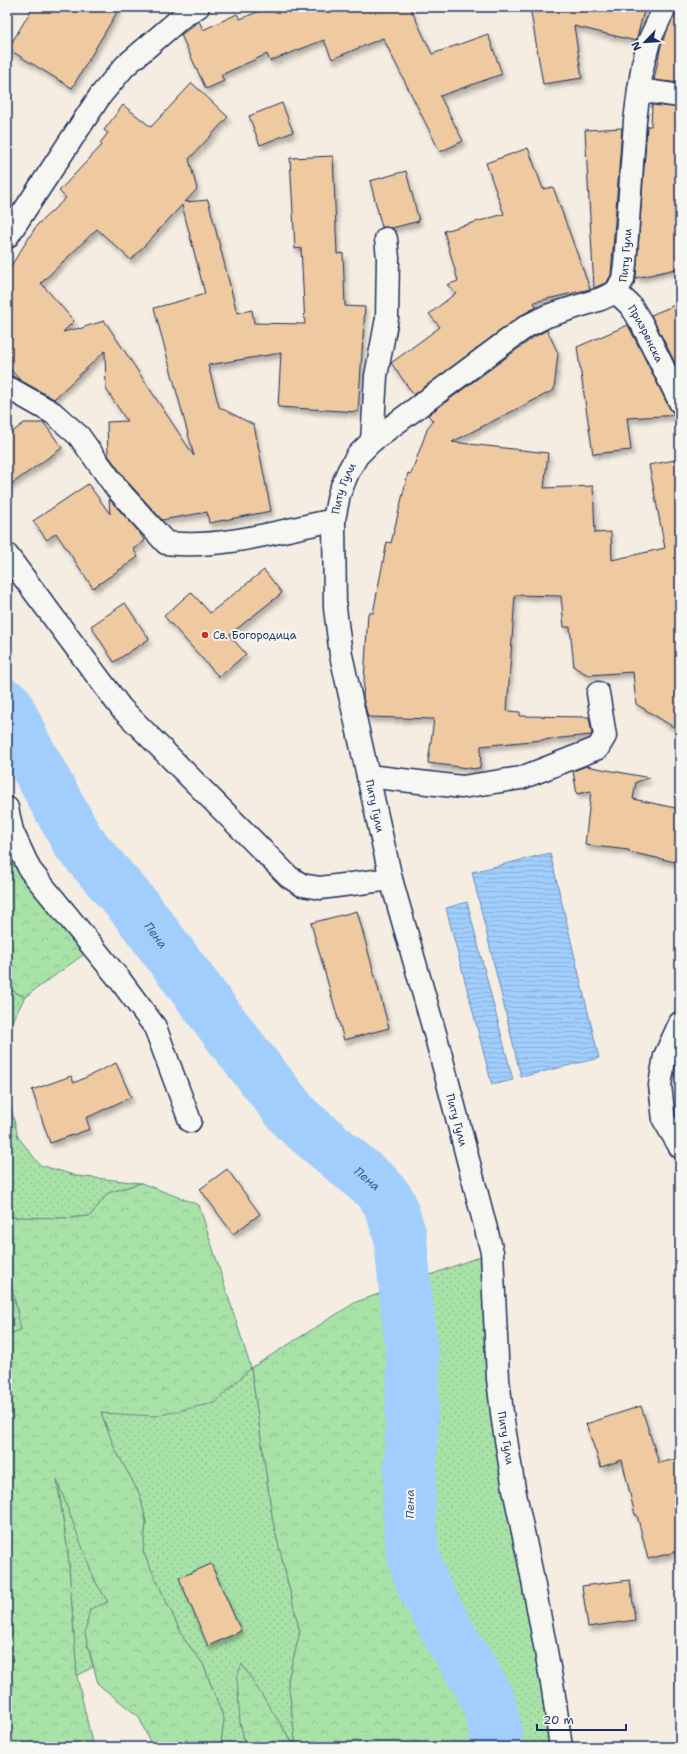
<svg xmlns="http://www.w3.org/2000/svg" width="687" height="1754" font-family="'Shantell Sans',sans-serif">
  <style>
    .grass { fill: url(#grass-dots); stroke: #628882 }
    .forest { fill: url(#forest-crowns); stroke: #628882 }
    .water { fill: url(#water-rules); stroke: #6b8ebd }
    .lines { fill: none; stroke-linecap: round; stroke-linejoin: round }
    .river { stroke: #a1cefc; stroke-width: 53 }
    .building { fill: #efc99f; stroke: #1b2f5e; fill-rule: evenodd; filter: url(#shadow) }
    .minor-casing { stroke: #1b2f5e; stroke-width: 25 }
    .tertiary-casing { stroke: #1b2f5e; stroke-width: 25 }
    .minor { stroke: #f6f6f2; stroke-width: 22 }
    .tertiary { stroke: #f6f6f2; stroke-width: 22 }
    .poi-dot { fill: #c8321e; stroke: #f6f6f2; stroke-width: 1.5 }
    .labels { text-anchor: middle; stroke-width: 4; stroke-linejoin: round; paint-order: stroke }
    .street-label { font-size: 11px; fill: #1b2f5e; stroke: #f6f6f2 }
    .poi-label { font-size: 11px; fill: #1b2f5e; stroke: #f6f6f2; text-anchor: start }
    .water-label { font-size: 12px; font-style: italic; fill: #3c5786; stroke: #f6f6f2 }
  </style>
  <defs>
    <pattern id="grass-dots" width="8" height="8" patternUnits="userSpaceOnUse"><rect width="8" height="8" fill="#a8e2a7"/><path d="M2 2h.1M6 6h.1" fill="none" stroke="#90c292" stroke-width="1.8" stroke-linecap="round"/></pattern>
    <pattern id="forest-crowns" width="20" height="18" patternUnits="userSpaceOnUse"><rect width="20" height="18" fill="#a8e2a7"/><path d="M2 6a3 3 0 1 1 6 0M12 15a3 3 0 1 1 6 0" fill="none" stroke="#90c292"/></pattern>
    <pattern id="water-rules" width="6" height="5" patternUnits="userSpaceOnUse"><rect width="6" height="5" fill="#a1cefc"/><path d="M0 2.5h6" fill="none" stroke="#8ab1da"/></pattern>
    <filter id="shadow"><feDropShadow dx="2.5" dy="4.5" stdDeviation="2" flood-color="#0004"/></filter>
  </defs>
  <rect width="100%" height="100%" fill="#f5ede1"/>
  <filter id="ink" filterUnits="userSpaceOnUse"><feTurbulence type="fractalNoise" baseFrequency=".025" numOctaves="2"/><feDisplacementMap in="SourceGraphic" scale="8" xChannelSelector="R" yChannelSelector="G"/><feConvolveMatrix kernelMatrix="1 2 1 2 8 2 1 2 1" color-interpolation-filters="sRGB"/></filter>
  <g filter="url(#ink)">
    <path class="grass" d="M 7,988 L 25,997 L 7,1031 Z
      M 7,1090 L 18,1137 L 40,1165 L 77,1176 L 141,1183 L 108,1193 L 90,1216 L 67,1218 L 7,1217 Z
      M 492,1252 L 496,1328 L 561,1747 L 496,1747 L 496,1732 L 489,1702 L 475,1676 L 452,1639 L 423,1585 L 413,1555 L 409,1512 L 413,1366 L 406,1284 Z
      M 7,1263 L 21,1330 L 7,1335 Z
      M 251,1368 L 273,1522 L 300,1632 L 288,1680 L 296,1747 L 271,1711 L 242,1664 L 240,1722 L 246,1747 L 218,1747 L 221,1743 L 224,1719 L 203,1664 L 184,1639 L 143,1552 L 146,1522 L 140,1495 L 115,1449 L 101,1413 L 213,1403 Z
      M 57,1477 L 95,1581 L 108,1602 L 85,1633 L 93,1667 L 77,1676 L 68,1553 Z"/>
    <path class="forest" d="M 7,808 L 12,831 L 94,947 L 25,997 L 7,988 Z
      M 141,1183 L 199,1205 L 251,1368 L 356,1302 L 387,1291 L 391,1450 L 402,1569 L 422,1622 L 469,1713 L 477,1747 L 296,1747 L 288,1680 L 300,1632 L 273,1522 L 251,1368 L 214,1403 L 155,1416 L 101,1413 L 115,1449 L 140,1495 L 146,1522 L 143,1552 L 184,1639 L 203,1664 L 224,1719 L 221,1743 L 218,1747 L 193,1747 L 186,1738 L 187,1747 L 152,1747 L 139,1717 L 98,1684 L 85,1633 L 90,1609 L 108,1602 L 95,1581 L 57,1480 L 68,1553 L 77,1676 L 93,1747 L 7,1747 L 7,1335 L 21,1330 L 7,1263 L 7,1217 L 67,1218 L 90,1216 L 108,1193 Z
      M 242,1664 L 295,1747 L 246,1747 L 240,1722 L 237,1677 Z"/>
    <path class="water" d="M 550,853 L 599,1058 L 521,1077 L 472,872 Z
      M 467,902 L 513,1080 L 492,1085 L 446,908 Z"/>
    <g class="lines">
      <path class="river" id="s1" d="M 7,706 L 25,745 L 79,843 L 136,909 L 237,1044 L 296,1119 L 377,1187 L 389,1202 L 400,1235 L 413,1366 L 409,1512 L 413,1555 L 423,1585 L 452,1639 L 475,1676 L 489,1702 L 496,1732 L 496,1747"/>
    </g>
    <path class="building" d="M 33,7 L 120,7 L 72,88 L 8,49 Z
      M 270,7 L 410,7 L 432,54 L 488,34 L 502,74 L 440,96 L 463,141 L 440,152 L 383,38 L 332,59 L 324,40 L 270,61 L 267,54 L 221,75 L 224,81 L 206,89 L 181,35 L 199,21 L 203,30 L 237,14 L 240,19 Z
      M 530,7 L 645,7 L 636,41 L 574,26 L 582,78 L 543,84 Z
      M 677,7 L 680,7 L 680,83 L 654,80 L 661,45 Z
      M 192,83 L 228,117 L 189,159 L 197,189 L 185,202 L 208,200 L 237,313 L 252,310 L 254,323 L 305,324 L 301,248 L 295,249 L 290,158 L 333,156 L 337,254 L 343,253 L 345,306 L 365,307 L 358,412 L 278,407 L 281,353 L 208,365 L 219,407 L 254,425 L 271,511 L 209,523 L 207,512 L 162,520 L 127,481 L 108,455 L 107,422 L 127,421 L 106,389 L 105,351 L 54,399 L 20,380 L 7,366 L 7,272 L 37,225 L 66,198 L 59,191 L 102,145 L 100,143 L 108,133 L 104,130 L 123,105 L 151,127 ZM 182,205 L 205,294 L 154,308 L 194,456 L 104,320 L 104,321 L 84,327 L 80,329 L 79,328 L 63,332 L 74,321 L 41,283 L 97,229 L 131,260 Z
      M 282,103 L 293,132 L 260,145 L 249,116 Z
      M 652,105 L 680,108 L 680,268 L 636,278 L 647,126 L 651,126 Z
      M 622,128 L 611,275 L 607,282 L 594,288 L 585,130 Z
      M 528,148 L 543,189 L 553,187 L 590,289 L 534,302 L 536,307 L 520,316 L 414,395 L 391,363 L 440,327 L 429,314 L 456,293 L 447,285 L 458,281 L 444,231 L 504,214 L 486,163 Z
      M 406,171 L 419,221 L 392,228 L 382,227 L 370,181 Z
      M 680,303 L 680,373 L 651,315 Z
      M 628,325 L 669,407 L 673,413 L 680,415 L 627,418 L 631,450 L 593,454 L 577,347 Z
      M 547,330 L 558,353 L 554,390 L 452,442 L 548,453 L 544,488 L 593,486 L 595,533 L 611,532 L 612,560 L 665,548 L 649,465 L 680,459 L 680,578 L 677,578 L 680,618 L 676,618 L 680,648 L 680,731 L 636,704 L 633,672 L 588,675 L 574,667 L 570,627 L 564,627 L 561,596 L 515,595 L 507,711 L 520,712 L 520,716 L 589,717 L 592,734 L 591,735 L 481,746 L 480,768 L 476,768 L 476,769 L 428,763 L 434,719 L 368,717 L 363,698 L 368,613 L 373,613 L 387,542 L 391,543 L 408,473 L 411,474 L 428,427 L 433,421 L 428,415 L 534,337 Z
      M 24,423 L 44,423 L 62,448 L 7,487 L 7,436 Z
      M 88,484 L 110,514 L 109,499 L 139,532 L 145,541 L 133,549 L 138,557 L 93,588 L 56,533 L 47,540 L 33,521 Z
      M 264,570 L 282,593 L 229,635 L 246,654 L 219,677 L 164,616 L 191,592 L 210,613 Z
      M 125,603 L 149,639 L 114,662 L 91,626 Z
      M 586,766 L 650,778 L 636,782 L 633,799 L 680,809 L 680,863 L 629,852 L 629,850 L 585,845 L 591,791 L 577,794 L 573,771 Z
      M 357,911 L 389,1028 L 344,1040 L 311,923 Z
      M 116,1063 L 131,1097 L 86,1118 L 90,1129 L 50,1143 L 32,1090 L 71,1076 L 74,1083 Z
      M 227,1169 L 260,1214 L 233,1234 L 200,1189 Z
      M 641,1406 L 659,1463 L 680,1458 L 680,1551 L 648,1559 L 637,1515 L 635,1515 L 622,1460 L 601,1467 L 586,1424 Z
      M 211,1564 L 241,1631 L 208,1646 L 179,1578 Z
      M 630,1580 L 635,1620 L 588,1627 L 582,1586 Z"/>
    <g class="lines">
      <defs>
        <g id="minor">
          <path d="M 639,90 L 680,96"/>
          <path d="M 7,237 L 100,96 L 125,66 L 182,17 L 198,7"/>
          <path id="s2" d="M 616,292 L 631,306 L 642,324 L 680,402"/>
          <path d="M 7,387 L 53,413 L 79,436 L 117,489 L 166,543 C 223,549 279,531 334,520"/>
          <path d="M 372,441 L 376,376 L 387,318 L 388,258 L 386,239"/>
          <path d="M 7,555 L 121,708 L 289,877 L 302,885 L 320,888 L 391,879"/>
          <path d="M 368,776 L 462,787 L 521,778 L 598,748 L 605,736 L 598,693"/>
          <path d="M 7,808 L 12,831 L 30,870 L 120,980 L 155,1027 L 190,1121"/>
          <path d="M 680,1023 L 665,1056 L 660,1085 L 664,1120 L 680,1147"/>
        </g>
        <g id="tertiary">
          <path id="s3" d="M 561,1747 L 553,1689 L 531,1570 L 514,1489 L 503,1421 L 498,1379 L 492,1252 L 436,1037 L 391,879 L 341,655 L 335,608 L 334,520 L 339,494 L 348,472 L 357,456 L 372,441 L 527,326 L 547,316 L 601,299 L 616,292 L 623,279 L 625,264 L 635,121 L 639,90 L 643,64 L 649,41 L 665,7"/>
        </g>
      </defs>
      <use href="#minor" class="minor-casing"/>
      <use href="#tertiary" class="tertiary-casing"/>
      <use href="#minor" class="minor"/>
      <use href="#tertiary" class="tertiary"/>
    </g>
  </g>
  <circle class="poi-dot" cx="205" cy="635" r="4"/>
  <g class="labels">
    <g class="street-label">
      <text dy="4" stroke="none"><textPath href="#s3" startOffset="1669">Питу Гули</textPath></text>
      <text dy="4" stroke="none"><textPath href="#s2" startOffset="52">Призренска</textPath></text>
      <text dy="4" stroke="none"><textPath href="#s3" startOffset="1285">Питу Гули</textPath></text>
      <text transform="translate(375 806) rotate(78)" y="4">Питу Гули</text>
      <text transform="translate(457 1120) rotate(75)" y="4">Питу Гули</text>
      <text transform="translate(506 1438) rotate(81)" y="4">Питу Гули</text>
    </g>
    <g class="poi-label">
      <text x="213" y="639">Св. Богородица</text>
    </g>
    <g class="water-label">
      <text dy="4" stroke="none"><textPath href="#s1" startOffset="275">Пена</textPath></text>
      <text dy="4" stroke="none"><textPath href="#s1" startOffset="599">Пена</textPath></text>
      <text transform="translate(410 1504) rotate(-90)" y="4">Пена</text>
    </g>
  </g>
  <rect width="687" height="1754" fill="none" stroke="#f6f6f2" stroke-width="24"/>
  <rect x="12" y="12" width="663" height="1730" fill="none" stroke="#1b2f5e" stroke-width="1.5" filter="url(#ink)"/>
  <g transform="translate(645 42) rotate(245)" stroke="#f6f6f2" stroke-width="3" paint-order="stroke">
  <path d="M0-3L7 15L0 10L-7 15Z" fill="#1b2f5e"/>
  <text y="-6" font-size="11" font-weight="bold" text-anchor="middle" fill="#1b2f5e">N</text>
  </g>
  <path d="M537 1724v6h89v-6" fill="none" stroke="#1b2f5e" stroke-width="2"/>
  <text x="543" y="1724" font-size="12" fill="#1b2f5e" stroke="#f6f6f2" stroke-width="3" paint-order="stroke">20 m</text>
</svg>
